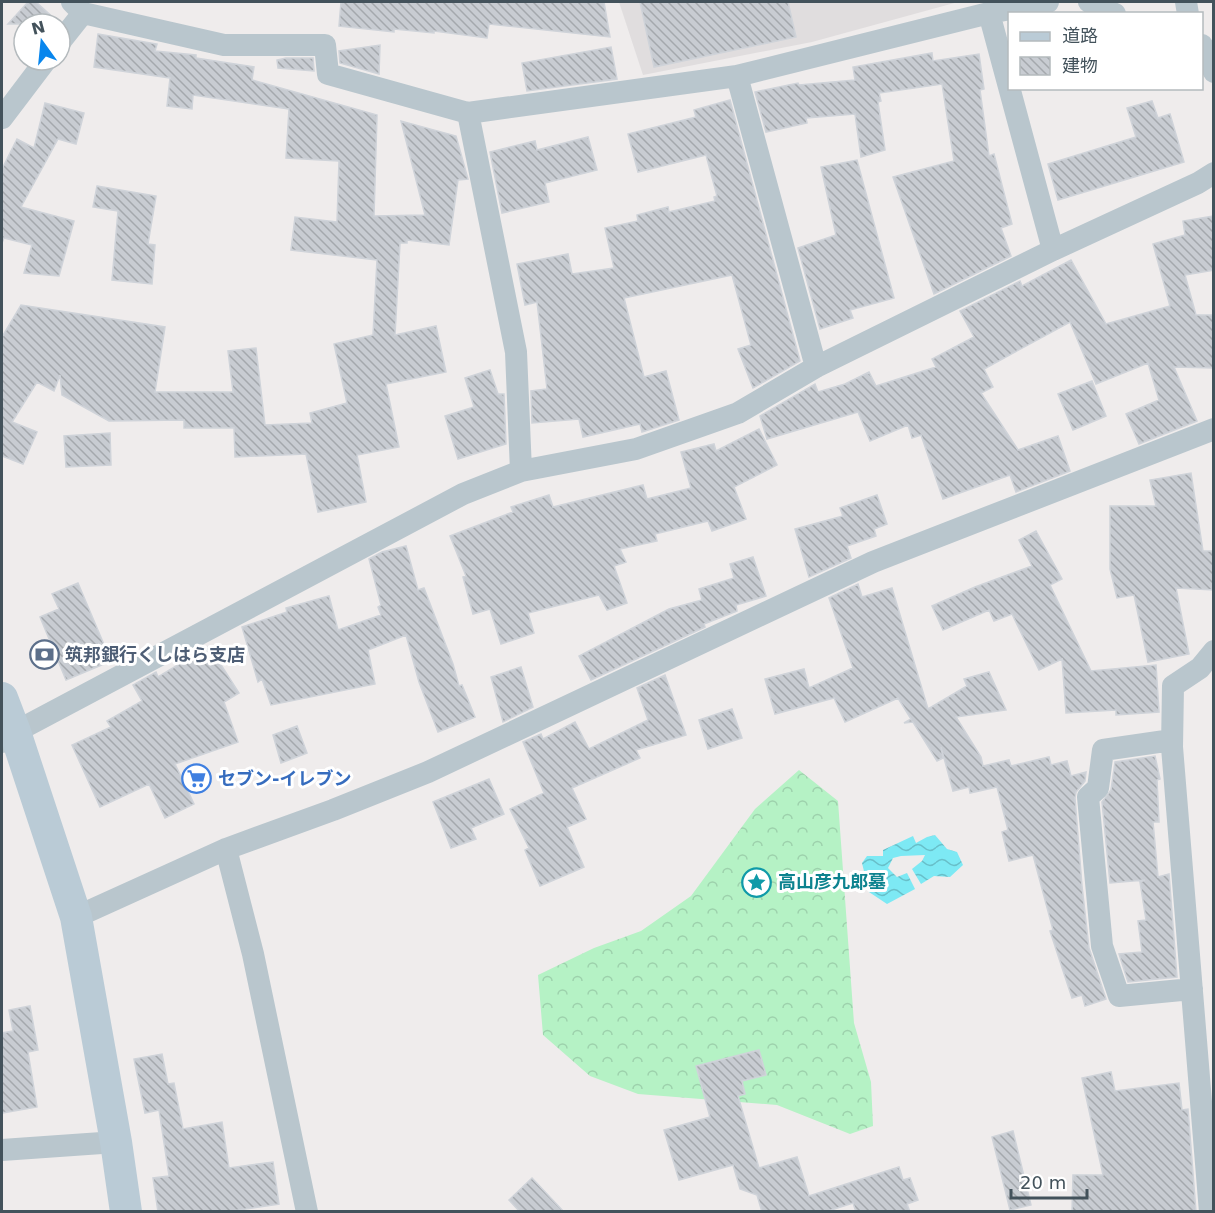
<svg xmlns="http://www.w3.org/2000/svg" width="1215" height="1213" font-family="'DejaVu Sans','Noto Sans JP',sans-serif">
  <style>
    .education { fill: #e0ddde }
    .forest { fill: url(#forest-crowns) }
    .water { fill: url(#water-waves) }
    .building { fill: url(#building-back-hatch); stroke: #cfd3d9; stroke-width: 1.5 }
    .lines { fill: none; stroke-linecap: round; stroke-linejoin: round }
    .street { stroke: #b9c6cd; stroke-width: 22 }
    .secondary { stroke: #bacbd6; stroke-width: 32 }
    .labels { text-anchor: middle; stroke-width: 6; stroke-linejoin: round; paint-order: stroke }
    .service-label { font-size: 18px; font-weight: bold; fill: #4e5e75; stroke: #fff; text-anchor: start }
    .shop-label { font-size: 18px; font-weight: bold; fill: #366cbe; stroke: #fff; text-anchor: start }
    .culture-label { font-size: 18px; font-weight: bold; fill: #0d838f; stroke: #fff; text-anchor: start }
  </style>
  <defs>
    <pattern id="forest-crowns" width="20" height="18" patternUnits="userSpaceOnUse" patternTransform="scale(1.5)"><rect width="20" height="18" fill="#b5f2c5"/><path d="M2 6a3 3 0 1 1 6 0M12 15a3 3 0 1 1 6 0" fill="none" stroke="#9dd1ac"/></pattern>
    <pattern id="water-waves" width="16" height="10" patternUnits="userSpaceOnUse" patternTransform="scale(1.5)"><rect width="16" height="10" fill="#7de9f4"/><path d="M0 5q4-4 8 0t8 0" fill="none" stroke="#68bfc9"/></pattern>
    <pattern id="building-back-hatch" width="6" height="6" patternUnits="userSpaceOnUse" patternTransform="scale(1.5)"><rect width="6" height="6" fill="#c8ccd2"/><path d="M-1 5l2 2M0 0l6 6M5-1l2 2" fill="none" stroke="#a4a8ad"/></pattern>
  </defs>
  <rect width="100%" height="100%" fill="#efecec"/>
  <path class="education" d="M 619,2 L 958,2 L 812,42 L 643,75 Z"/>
  <path class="forest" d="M 799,770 L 838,801 L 854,1023 L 871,1082 L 873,1126 L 850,1134 L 777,1105 L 638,1094 L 590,1076 L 543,1035 L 538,975 L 594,948 L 641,931 L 691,896 L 755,809 Z"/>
  <path class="water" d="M 935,835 L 947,849 L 957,852 L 963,865 L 950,877 L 934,876 L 921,884 L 912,869 L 922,861 L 925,855 L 901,856 L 893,858 L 888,868 L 897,877 L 907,873 L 915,889 L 887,904 L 869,892 L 862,863 L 867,856 L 883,856 L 883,850 L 913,836 L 916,843 L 927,837 Z"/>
  <path class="building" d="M 28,2 L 36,2 L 58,22 L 57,24 L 8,24 Z
    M 341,2 L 604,2 L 610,37 L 489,24 L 487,38 L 434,31 L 434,33 L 394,29 L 394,32 L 339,26 Z
    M 640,2 L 788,2 L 796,37 L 654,67 Z
    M 98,34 L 157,44 L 155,51 L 196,55 L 196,58 L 254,67 L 252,80 L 377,115 L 374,216 L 425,215 L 401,121 L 456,136 L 468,179 L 458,180 L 449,245 L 407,240 L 407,243 L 400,243 L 395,335 L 436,326 L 446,372 L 386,384 L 399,447 L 357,455 L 366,502 L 318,512 L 306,454 L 235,457 L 234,428 L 184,428 L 184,420 L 109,421 L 62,395 L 60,375 L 54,391 L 37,382 L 12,422 L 37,432 L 23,464 L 2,456 L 2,337 L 21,305 L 165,327 L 155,392 L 233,392 L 228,351 L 256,348 L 265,425 L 312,423 L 310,413 L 347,403 L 334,344 L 373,335 L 377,260 L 291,250 L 295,217 L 337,222 L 339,161 L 286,158 L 289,109 L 193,95 L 192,109 L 167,106 L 170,78 L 94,67 Z
    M 380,45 L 379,74 L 340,63 L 339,51 Z
    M 611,47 L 617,79 L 527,91 L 522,63 Z
    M 932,53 L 933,61 L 979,54 L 984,89 L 980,90 L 989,156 L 994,154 L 1012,224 L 1001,228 L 1011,256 L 934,294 L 893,177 L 954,161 L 942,84 L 879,93 L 881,101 L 878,102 L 885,150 L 861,157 L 855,114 L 806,118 L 807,123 L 766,132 L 755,92 L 798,83 L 799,85 L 855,80 L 853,67 Z
    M 286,58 L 313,58 L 314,71 L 278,68 L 277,60 Z
    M 730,100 L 800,361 L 753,388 L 738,349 L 751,345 L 732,275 L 624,298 L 644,377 L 666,371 L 679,420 L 642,432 L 640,424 L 583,437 L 579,419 L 532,423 L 531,391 L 547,389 L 537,302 L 525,305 L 517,264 L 568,254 L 572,274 L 614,268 L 605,228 L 638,221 L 637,215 L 668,207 L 669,212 L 715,201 L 714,197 L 717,196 L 706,155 L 638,172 L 628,134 L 696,117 L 694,110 Z
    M 1152,101 L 1158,118 L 1170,114 L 1184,162 L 1058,200 L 1048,164 L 1136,137 L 1127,108 Z
    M 45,103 L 84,113 L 76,144 L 58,139 L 21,207 L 74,221 L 59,276 L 24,273 L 32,245 L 4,238 L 2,243 L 2,169 L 17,139 L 34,148 Z
    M 588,137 L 597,170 L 545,183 L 549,202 L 502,213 L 490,152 L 535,141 L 537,150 Z
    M 857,160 L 894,298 L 850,310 L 853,318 L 820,329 L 798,248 L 836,235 L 821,167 Z
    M 97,186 L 156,196 L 148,244 L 155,245 L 152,284 L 112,280 L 118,211 L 93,207 Z
    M 1214,216 L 1214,270 L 1185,275 L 1196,315 L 1214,315 L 1214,368 L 1174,367 L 1197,421 L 1139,444 L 1126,414 L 1159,400 L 1148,363 L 1096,384 L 1070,322 L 984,369 L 993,387 L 981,393 L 1018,450 L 1058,436 L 1070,471 L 1016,492 L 1010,475 L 943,499 L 921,435 L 912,438 L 908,425 L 870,441 L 858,412 L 767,439 L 760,416 L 815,384 L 818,392 L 845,384 L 869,372 L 876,386 L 936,367 L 932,359 L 974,337 L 960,311 L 1020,281 L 1022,286 L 1071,260 L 1106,324 L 1170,306 L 1153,244 L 1185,235 L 1183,221 Z
    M 490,370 L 498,394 L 504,394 L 506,444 L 458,459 L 445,416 L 474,407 L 465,378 Z
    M 1092,381 L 1106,416 L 1073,430 L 1058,394 Z
    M 759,429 L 777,465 L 734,487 L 746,519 L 712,531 L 708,521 L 655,534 L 657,541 L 620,549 L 626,562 L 614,566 L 627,603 L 607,610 L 599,595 L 528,613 L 534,633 L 501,644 L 490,609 L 473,614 L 463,577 L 466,576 L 450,536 L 513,512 L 511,507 L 549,495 L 553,507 L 643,485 L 647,499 L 691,488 L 681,452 L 714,444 L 716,451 Z
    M 110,433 L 111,465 L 66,467 L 64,436 Z
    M 1191,473 L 1203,551 L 1214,551 L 1214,590 L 1176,588 L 1189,654 L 1148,662 L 1134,595 L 1117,598 L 1110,569 L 1110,506 L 1156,506 L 1150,480 Z
    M 877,495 L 887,524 L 874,529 L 876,536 L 847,546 L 851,558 L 809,577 L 795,529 L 843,516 L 840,508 Z
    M 1036,531 L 1062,579 L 1050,585 L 1091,671 L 1156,665 L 1159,712 L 1116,715 L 1116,710 L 1066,713 L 1062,659 L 1039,670 L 1012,614 L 994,621 L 989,610 L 943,630 L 932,606 L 975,587 L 1032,566 L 1019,540 Z
    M 406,546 L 418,590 L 424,588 L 453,664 L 459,686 L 462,685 L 475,717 L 438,732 L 419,682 L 406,635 L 368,650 L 375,684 L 271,705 L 262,679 L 258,682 L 242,627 L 287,612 L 286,608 L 329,596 L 338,630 L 381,615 L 378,607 L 381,605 L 369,559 L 382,552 Z
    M 753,557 L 766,596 L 736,605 L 737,611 L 704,624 L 705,627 L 591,680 L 579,656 L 669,609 L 702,600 L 699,589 L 734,578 L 730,564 Z
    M 78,583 L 111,661 L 66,680 L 40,617 L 59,609 L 52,594 Z
    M 858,584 L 862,597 L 892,588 L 928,709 L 967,686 L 964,679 L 989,672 L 1006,710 L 956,717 L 981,757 L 983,766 L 1009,760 L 1011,766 L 1049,757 L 1051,765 L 1067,761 L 1071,776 L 1086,772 L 1085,781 L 1076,792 L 1075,798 L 1082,886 L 1089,948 L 1106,999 L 1085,1006 L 1082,995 L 1072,998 L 1050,931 L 1053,930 L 1033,855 L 1009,861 L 1002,832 L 1008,830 L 997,787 L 970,793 L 969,787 L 953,791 L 941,747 L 943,758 L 937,761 L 913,722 L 904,723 L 911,719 L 898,698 L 845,722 L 834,698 L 775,714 L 765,679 L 804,669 L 809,688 L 853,668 L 829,598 Z
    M 209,646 L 239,693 L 224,702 L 238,742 L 175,764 L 194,804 L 165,818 L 149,784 L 100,807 L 72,745 L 111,727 L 107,721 L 142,701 L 133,685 L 156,672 L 158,677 Z
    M 521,667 L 533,707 L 503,722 L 491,677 Z
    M 665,675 L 686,735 L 636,750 L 640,758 L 572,788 L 586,819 L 567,827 L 584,867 L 540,886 L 525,850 L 529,848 L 510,809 L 544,793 L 523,742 L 541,734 L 543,739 L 575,722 L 589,749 L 648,720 L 637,688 Z
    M 732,709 L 742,738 L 708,749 L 699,720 Z
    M 297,726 L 307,753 L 281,763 L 273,735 Z
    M 1155,756 L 1160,779 L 1157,780 L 1159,822 L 1153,822 L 1158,877 L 1169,874 L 1177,977 L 1128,982 L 1119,954 L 1142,952 L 1138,921 L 1146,920 L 1140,882 L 1145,880 L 1110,883 L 1102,802 L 1111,790 L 1115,762 Z
    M 489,779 L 504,814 L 471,828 L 476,839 L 451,848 L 433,802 Z
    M 30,1006 L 38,1050 L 28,1052 L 37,1107 L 2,1113 L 2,1033 L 13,1031 L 9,1010 Z
    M 759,1050 L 766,1075 L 742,1081 L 745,1094 L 738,1096 L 759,1168 L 797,1157 L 809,1196 L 899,1167 L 903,1180 L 910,1178 L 918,1200 L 907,1204 L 910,1212 L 856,1212 L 853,1203 L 825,1212 L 762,1212 L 757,1195 L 740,1189 L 733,1165 L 679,1180 L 664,1130 L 710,1117 L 696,1066 Z
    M 162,1054 L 168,1084 L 174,1083 L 183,1129 L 222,1122 L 229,1168 L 273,1162 L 279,1204 L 225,1212 L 158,1212 L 153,1178 L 169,1176 L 159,1110 L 145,1113 L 134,1059 Z
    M 1111,1072 L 1115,1091 L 1179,1083 L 1182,1110 L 1188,1109 L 1196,1212 L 1072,1212 L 1073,1175 L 1103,1175 L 1082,1078 Z
    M 1013,1131 L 1031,1205 L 1010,1210 L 992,1137 Z
    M 532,1178 L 564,1212 L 520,1212 L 509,1200 Z"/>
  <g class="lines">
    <path class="street" d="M 72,2 L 83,13 L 224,45 L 325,45 L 328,74 L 468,113 L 737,76 L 989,13 L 1048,2
      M 1089,2 L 1115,14
      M 1186,2 L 1188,14
      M 989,13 L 1053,250
      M 60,42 L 83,13
      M 1202,45 L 1214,72
      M 737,76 L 816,367
      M 468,113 L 516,352 L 521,471
      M 2,118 L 46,60
      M 1172,740 L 1103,750 L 1098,788 L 1088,797 L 1102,946 L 1119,996 L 1192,989
      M 2,742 L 15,732 L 463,494 L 521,471 L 636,449 L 738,413 L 816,367 L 1053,250 L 1198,183 L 1214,173
      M 226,849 L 253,954 L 307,1212
      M 76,917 L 226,849 L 333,810 L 428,772 L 873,562 L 1214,429
      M 2,1150 L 116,1142
      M 1210,1212 L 1172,747 L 1173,686 L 1200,668 L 1214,651"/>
    <path class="secondary" d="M 2,698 L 15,732 L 76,917 L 116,1142 L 126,1212"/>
  </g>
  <defs>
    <symbol id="bank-ring" viewBox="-11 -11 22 22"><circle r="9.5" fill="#fff" stroke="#5c6f8a" stroke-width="1.5"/><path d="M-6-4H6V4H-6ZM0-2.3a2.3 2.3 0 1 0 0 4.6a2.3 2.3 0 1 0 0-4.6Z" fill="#5c6f8a"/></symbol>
    <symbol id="supermarket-ring" viewBox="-11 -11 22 22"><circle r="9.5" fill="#fff" stroke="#3f7fe0" stroke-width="1.5"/><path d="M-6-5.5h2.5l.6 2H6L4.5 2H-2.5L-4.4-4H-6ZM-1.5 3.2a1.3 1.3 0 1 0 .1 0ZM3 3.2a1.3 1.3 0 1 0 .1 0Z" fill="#3f7fe0"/></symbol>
    <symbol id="sight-ring" viewBox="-11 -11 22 22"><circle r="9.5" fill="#fff" stroke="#0f9aa8" stroke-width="1.5"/><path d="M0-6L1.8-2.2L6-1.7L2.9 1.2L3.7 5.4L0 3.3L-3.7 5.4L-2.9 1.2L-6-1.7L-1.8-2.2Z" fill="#0f9aa8"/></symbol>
  </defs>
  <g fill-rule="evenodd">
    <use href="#bank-ring" x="28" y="638" width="33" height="33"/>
    <use href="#supermarket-ring" x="180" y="762" width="33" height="33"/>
    <use href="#sight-ring" x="740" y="866" width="33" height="33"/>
  </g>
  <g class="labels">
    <g class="service-label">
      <text x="65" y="661">筑邦銀行くしはら支店</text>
    </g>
    <g class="shop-label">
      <text x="218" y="785">セブン-イレブン</text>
    </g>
    <g class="culture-label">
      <text x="778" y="888">高山彦九郎墓</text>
    </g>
  </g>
  <rect width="1215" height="1213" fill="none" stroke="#43525b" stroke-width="6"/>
  <rect x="1008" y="12" width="195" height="78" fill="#ffffff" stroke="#b4babd" stroke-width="1.5"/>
  <rect x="1020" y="32" width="30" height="9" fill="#bacbd6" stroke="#b4babd" stroke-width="1.5"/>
  <text x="1062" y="42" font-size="18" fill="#43525b">道路</text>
  <rect x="1020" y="57" width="30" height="18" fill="url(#building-back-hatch)" stroke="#b4babd" stroke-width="1.5"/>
  <text x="1062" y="72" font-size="18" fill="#43525b">建物</text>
  <g transform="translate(42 42) rotate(345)"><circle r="28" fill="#ffffff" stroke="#b4babd" stroke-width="1.5"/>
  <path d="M0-4.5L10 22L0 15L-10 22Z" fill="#0886ed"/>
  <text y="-9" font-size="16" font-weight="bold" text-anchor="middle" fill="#43525b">N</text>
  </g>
  <path d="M1011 1189v9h76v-9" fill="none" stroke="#43525b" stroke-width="3"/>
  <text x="1020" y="1189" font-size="18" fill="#43525b" stroke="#ffffff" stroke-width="4.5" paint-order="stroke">20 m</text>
</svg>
